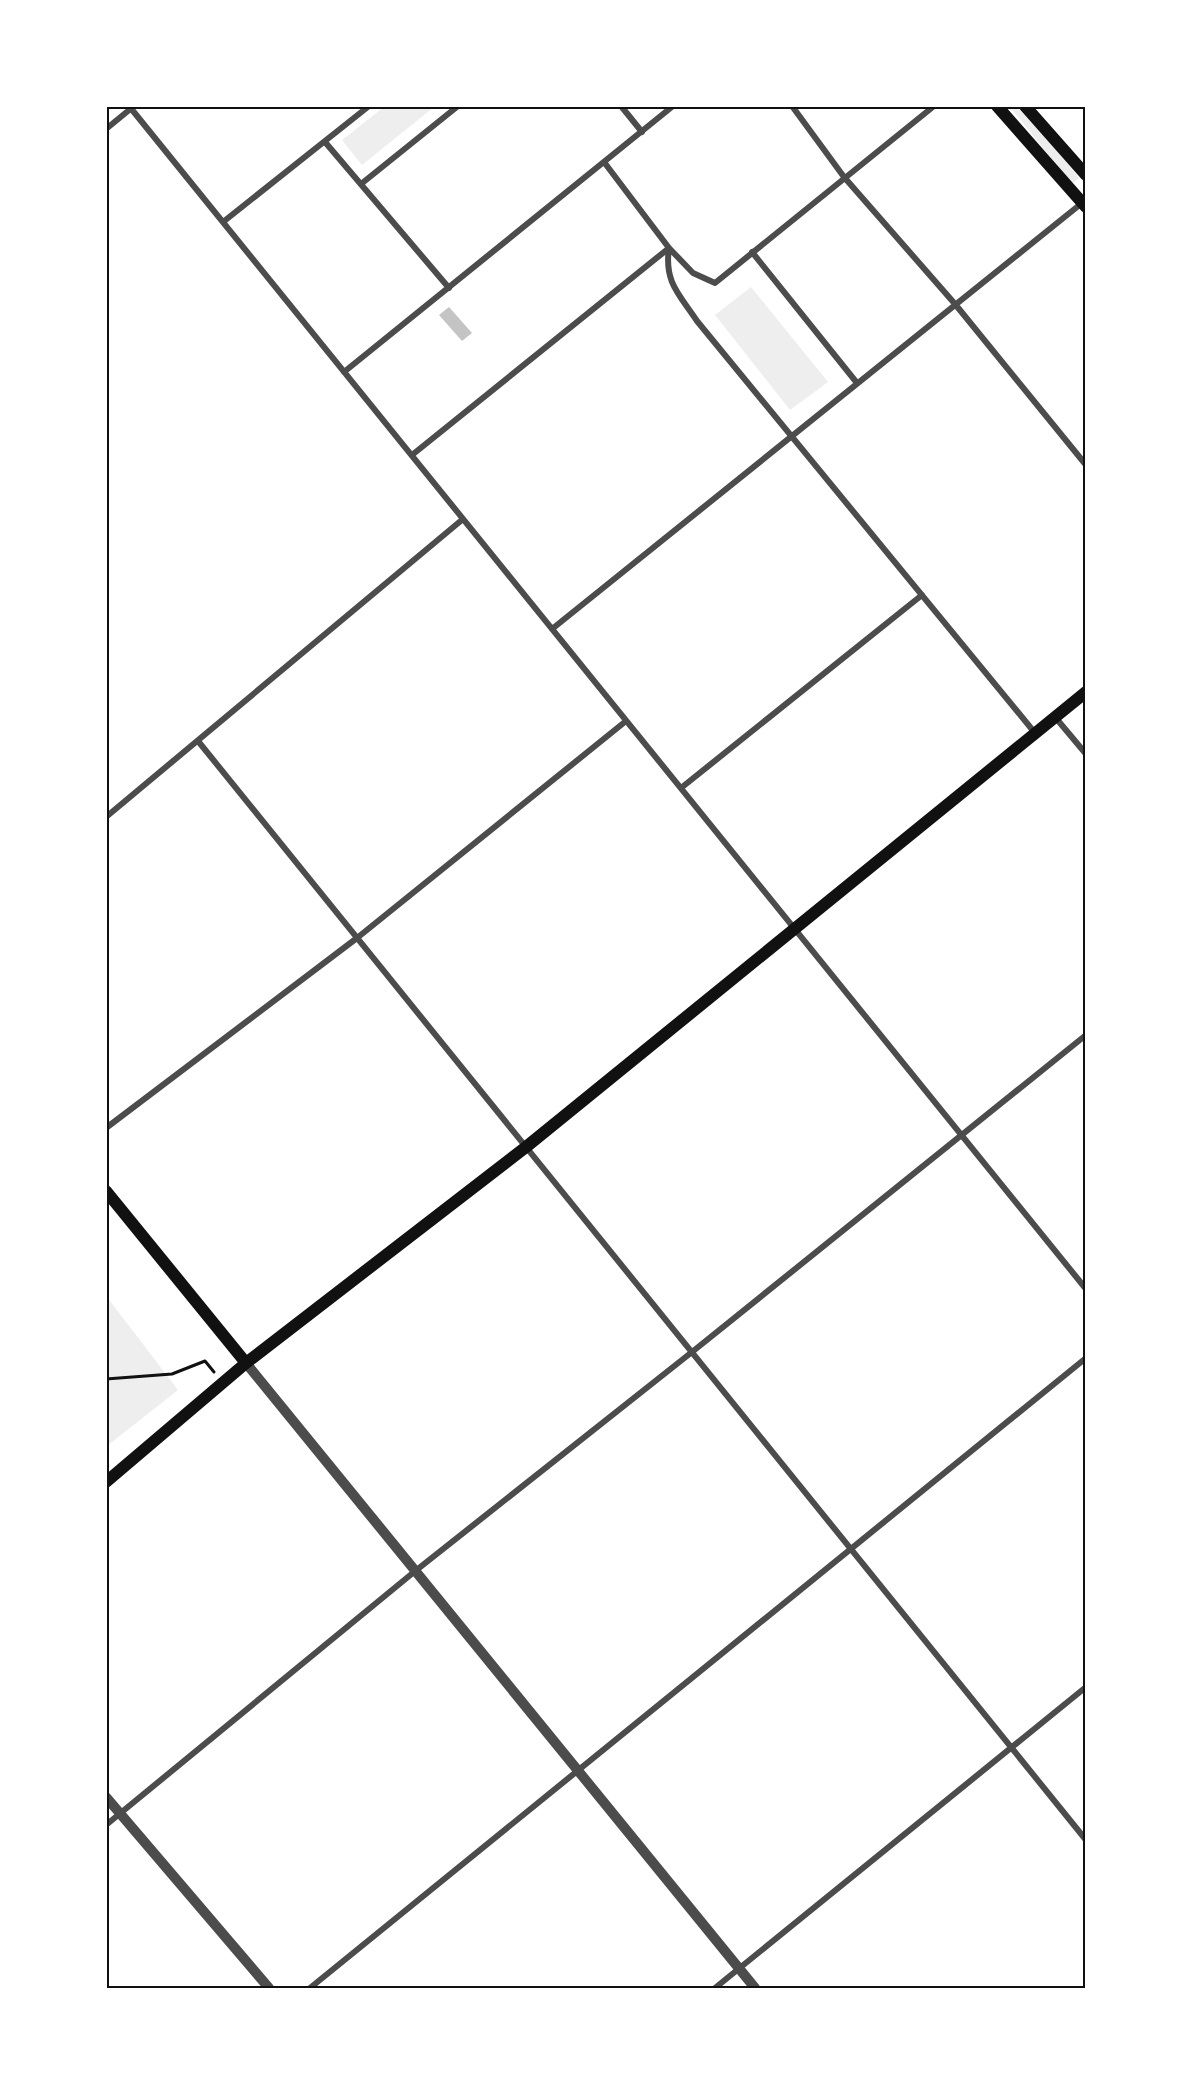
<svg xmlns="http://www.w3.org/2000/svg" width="1192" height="2095" font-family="Arial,sans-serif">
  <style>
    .green { fill: #eee }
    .building { fill: #c4c4c4 }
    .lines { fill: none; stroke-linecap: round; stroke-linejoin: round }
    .path { stroke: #111; stroke-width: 3 }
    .minor { stroke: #4c4c4c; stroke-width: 6 }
    .tertiary { stroke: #4c4c4c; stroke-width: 10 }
    .secondary { stroke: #111; stroke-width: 12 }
    .neatline { fill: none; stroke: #111; stroke-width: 2 }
  </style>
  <rect width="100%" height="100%" fill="#fff"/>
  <path class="green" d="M 384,107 L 434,107 L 362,165 L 342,140 Z
    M 1010,107 L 1021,107 L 1079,178 L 1072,184 Z
    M 751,287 L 828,382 L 790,410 L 715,315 Z
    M 107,1297 L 178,1390 L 107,1446 Z"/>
  <path class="building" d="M 449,307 L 472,333 L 462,341 L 439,315 Z"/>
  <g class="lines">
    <path class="path" d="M 106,1379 L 172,1374 L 205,1361 L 214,1372"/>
    <path class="minor" d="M 129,106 L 1086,1289
      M 621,106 L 642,132
      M 792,106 L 844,177 L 955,304 L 1086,465
      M 106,129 L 134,106
      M 325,142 L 449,288
      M 604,162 L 669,248 L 693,273 L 715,283 L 934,106
      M 361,184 L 458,106
      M 223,222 L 369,106
      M 669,248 C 664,282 679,294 697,321 L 1035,733
      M 752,252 L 857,383
      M 344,372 L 673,106
      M 412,455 L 669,248
      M 552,629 L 1082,203
      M 1055,717 L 1086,754
      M 198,741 L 1086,1840
      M 681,788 L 922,595
      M 106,817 L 463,519
      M 106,1128 L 357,938 L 626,721
      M 106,1825 L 414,1572 L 692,1352 L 1086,1035
      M 310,1988 L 1086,1358
      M 715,1988 L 1086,1687"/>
    <path class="tertiary" d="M 246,1363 L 755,1988
      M 106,1797 L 269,1988"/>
    <path class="secondary" d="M 997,106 L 1086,207
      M 1025,106 L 1086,175
      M 106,1191 L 246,1363
      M 106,1482 L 246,1363 L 526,1147 L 1086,692"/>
  </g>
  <rect width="1192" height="2095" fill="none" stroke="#ffffff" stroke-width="216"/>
  <rect x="108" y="108" width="976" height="1879" class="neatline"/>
</svg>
